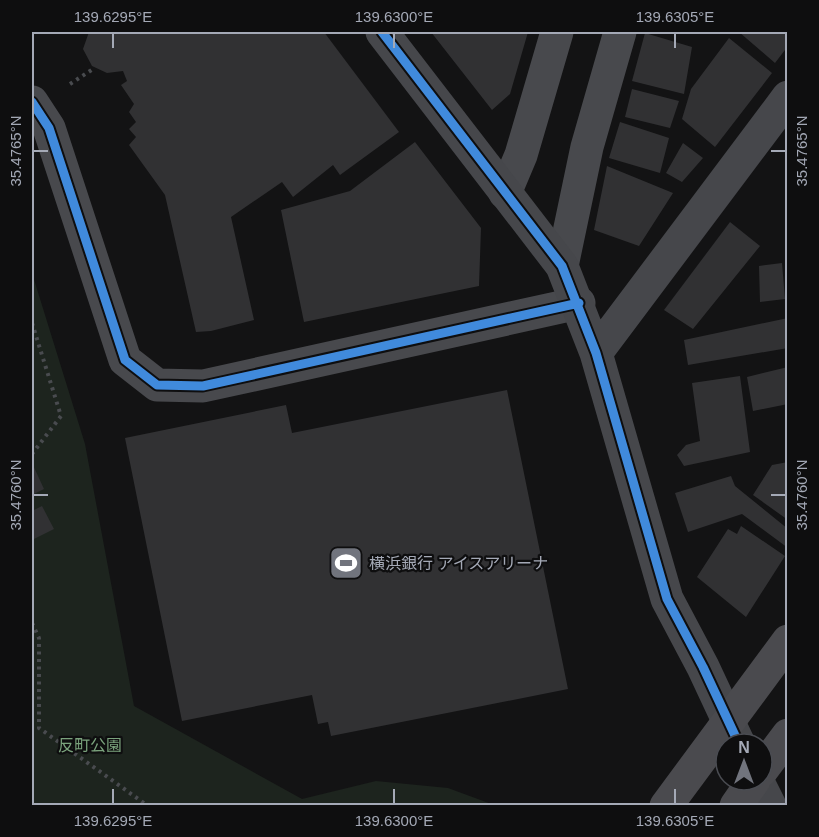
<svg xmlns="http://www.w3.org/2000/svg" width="819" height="837" font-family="Arial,'Noto Sans JP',sans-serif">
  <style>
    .green { fill: #1d241e }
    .building { fill: #313133 }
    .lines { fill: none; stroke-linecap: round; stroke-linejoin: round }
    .path { stroke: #494b4f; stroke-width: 4; stroke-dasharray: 3 4.5; stroke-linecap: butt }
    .street { stroke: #48494d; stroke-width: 33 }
    .secondary { stroke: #46474b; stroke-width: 33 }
    .highway { stroke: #4a4a4e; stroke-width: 33 }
    .cycleway-casing { stroke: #0e0e0f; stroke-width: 13 }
    .cycleway { stroke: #408adc; stroke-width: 9 }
    .ticks { fill: none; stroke: #a4a9b6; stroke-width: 2 }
    .labels { text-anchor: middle; stroke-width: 4.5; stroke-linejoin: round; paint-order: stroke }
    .poi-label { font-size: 16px; fill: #a4a9b6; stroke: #0e0e0f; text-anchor: start }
    .park-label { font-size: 16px; fill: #7aa27c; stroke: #0e0e0f }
    .neatline { fill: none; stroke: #a4a9b6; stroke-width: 2 }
    .ticks-label { font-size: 15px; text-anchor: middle; fill: #a4a9b6 }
  </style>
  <rect width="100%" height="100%" fill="#131314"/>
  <path class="green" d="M 32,273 L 85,444 L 134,706 L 302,799 L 376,781 L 448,788 L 494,805 L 32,805 Z"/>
  <path class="building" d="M 89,32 L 324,32 L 399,132 L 340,175 L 333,165 L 293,197 L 282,182 L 231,217 L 254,320 L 211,331 L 196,332 L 165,195 L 129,145 L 136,137 L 129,129 L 136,122 L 129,112 L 134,104 L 121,85 L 127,81 L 123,71 L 107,73 L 92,66 L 83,49 Z
    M 431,32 L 528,32 L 510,94 L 492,110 Z
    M 739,32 L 788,32 L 788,46 L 775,63 Z
    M 645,33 L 692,47 L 684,94 L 632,81 Z
    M 729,38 L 772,73 L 715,147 L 682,119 L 691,89 Z
    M 632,89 L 679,101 L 670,128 L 625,117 Z
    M 620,122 L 669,138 L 660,173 L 609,158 Z
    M 415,142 L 481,228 L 479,286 L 304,322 L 281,210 L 350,191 Z
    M 683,143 L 703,158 L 682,182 L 666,173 Z
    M 607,166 L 673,193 L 639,246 L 594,230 Z
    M 730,222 L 760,246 L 693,329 L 664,310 Z
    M 782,263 L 785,299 L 760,302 L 759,266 Z
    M 788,318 L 788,348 L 688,365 L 684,340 Z
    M 788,367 L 788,404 L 753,411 L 747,377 Z
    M 740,376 L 750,452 L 684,466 L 677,455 L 686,445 L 700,441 L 692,383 Z
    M 507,390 L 568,689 L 331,736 L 328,722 L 318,724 L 312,695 L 182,721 L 125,438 L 286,405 L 292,433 Z
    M 788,462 L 788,520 L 753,495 L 772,465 Z
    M 32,463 L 44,489 L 32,495 Z
    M 731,476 L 735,486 L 788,529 L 788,548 L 742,514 L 688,532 L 675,493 Z
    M 42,506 L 54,529 L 32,540 L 32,511 Z
    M 741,526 L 785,556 L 746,617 L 697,577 L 728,529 L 737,534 Z"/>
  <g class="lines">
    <path class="path" d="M 70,84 L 93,69
      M 32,323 L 61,416 L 32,454
      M 32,623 L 39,638 L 39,728 L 148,806"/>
    <path class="street" d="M 32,102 L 49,128 L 125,360 L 157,385 L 203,386 L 579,303
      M 505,193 L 521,155 L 557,32
      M 562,266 L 587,147 L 620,32"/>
    <path class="secondary" d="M 382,32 L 562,266 L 596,353 L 667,599 L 703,667 L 739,744
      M 596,353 L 788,97
      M 757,780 L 770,806"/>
    <path class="highway" d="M 762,770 L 788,735
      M 666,806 L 788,641
      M 736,806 L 754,780"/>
    <defs>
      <path id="cycleway" d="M 382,32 L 562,266 L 596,353 L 667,599 L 703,667 L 739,744
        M 32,102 L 49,128 L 125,360 L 157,385 L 203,386 L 579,303"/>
    </defs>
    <use href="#cycleway" class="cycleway-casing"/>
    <use href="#cycleway" class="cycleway"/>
  </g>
  <path class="ticks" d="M 113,33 L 113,48M 394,33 L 394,48M 675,33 L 675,48M 33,151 L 48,151M 771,151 L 786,151M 33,495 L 48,495M 771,495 L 786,495M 113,789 L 113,804M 394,789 L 394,804M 675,789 L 675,804"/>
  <defs>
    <symbol id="stadium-square" viewBox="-11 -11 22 22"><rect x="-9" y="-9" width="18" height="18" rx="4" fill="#71747d" stroke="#0e0e0f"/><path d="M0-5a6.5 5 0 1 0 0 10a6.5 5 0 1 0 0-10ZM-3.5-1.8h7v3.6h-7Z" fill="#fff"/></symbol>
  </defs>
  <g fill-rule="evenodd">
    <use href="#stadium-square" x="327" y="544" width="38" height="38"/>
  </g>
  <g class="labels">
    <g class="poi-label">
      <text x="369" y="569">横浜銀行 アイスアリーナ</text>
    </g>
    <g class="park-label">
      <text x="90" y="751">反町公園</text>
    </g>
  </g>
  <rect width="819" height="837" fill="none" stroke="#0e0e0f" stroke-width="66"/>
  <g transform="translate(744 762)"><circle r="28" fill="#0e0e0f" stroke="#4a4c52" stroke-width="1.5"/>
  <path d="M0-4.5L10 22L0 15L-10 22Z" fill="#71747d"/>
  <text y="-9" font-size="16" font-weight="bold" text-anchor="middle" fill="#a4a9b6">N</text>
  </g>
  <rect x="33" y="33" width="753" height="771" class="neatline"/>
  <g class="ticks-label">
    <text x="113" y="22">139.6295°E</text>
    <text x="394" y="22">139.6300°E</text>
    <text x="675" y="22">139.6305°E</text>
    <text transform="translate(16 151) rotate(-90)" y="5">35.4765°N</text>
    <text transform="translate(802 151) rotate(-90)" y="5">35.4765°N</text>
    <text transform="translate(16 495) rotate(-90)" y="5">35.4760°N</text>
    <text transform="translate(802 495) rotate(-90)" y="5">35.4760°N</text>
    <text x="113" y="826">139.6295°E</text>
    <text x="394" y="826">139.6300°E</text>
    <text x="675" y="826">139.6305°E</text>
  </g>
</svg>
